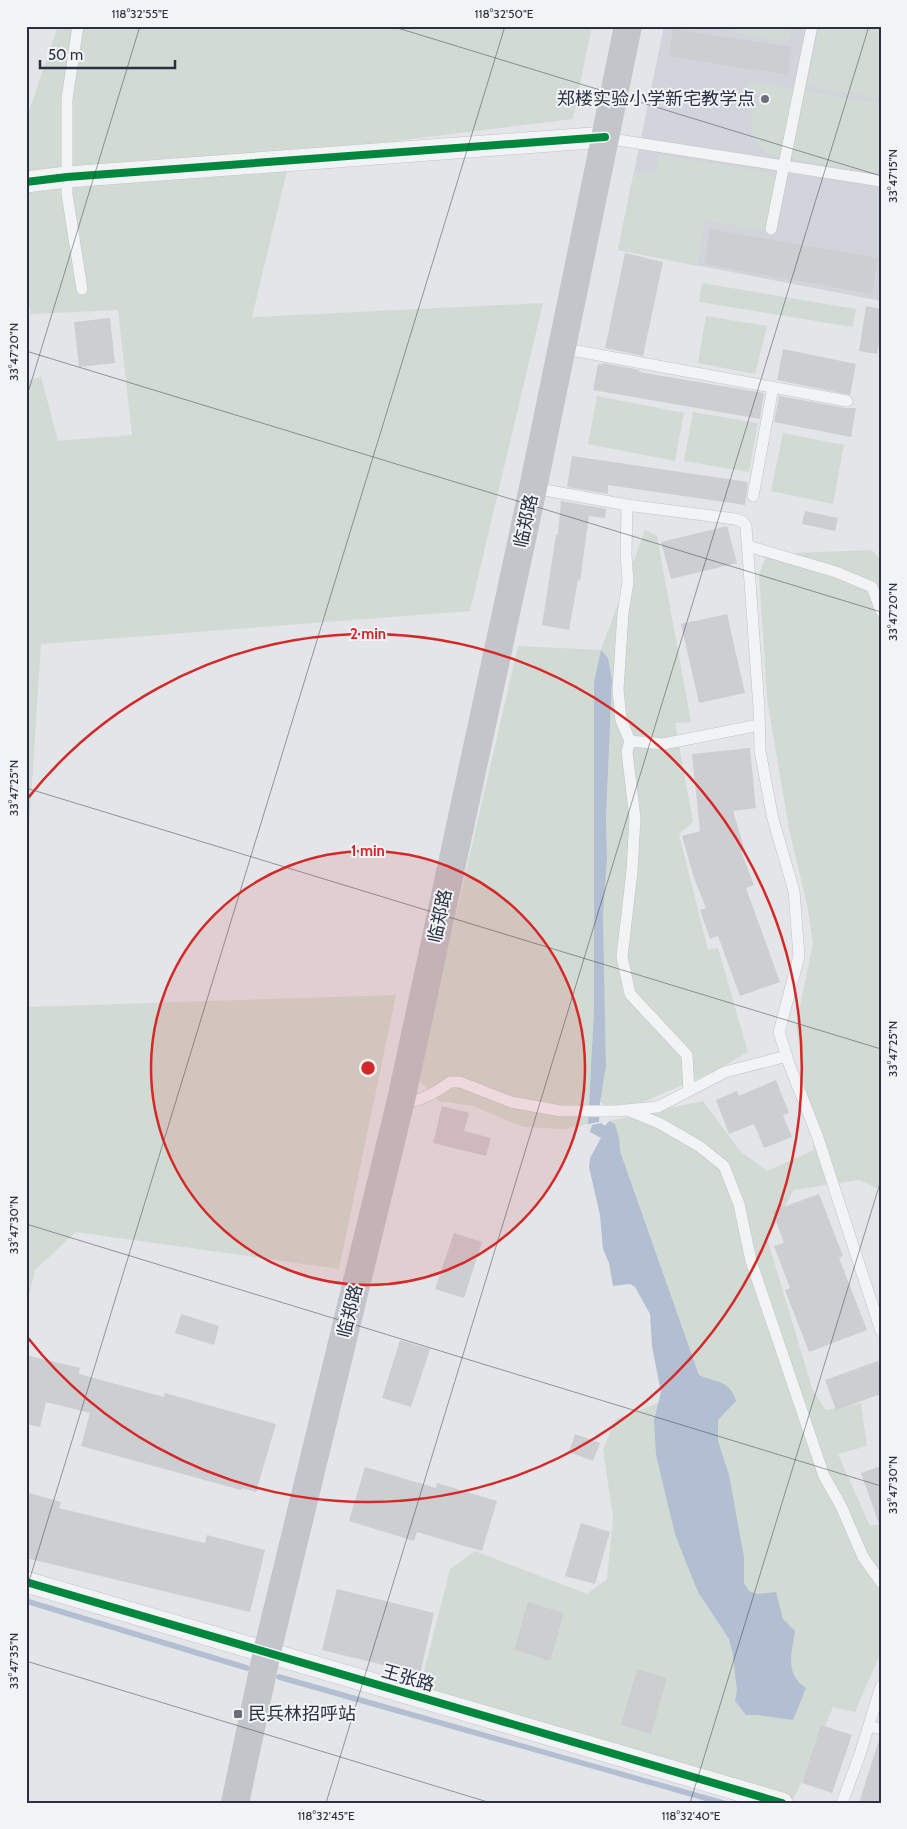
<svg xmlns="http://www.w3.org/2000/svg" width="907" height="1829" font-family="Cabin,'Noto Sans SC',sans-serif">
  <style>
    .built { fill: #d1d4db }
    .green { fill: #d2dbd3 }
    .water { fill: #b2bed2 }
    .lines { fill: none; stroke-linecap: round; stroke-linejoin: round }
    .stream { stroke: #b2bed2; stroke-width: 5.5 }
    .building { fill: #cdced1 }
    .service-casing { stroke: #c1c3c6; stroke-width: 12 }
    .minor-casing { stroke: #c1c3c6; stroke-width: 22 }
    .service { stroke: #f2f3f5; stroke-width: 11 }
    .minor { stroke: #f2f3f5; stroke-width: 21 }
    .secondary { stroke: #c3c5ca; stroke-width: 28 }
    .cycleway-casing { stroke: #f1f3f7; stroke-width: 11 }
    .cycleway { stroke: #00873e; stroke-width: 8 }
    .ticks { fill: none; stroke: #2a3041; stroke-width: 1; stroke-opacity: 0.45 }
    .ring { fill: none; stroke: #d62828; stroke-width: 2.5 }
    .poi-dot { fill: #6b6f7b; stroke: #f1f3f7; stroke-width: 2 }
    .labels { text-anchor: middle; stroke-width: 4; stroke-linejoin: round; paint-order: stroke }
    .poi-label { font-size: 18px; fill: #2a3041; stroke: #f1f3f7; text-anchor: end }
    .street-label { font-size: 18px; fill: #2a3041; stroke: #f1f3f7 }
    .centre { fill: #d62828; stroke: #f1f3f7; stroke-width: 2.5 }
    .ring-label { font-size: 15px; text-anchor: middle; font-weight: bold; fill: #d62828; stroke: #f1f3f7; stroke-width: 4; stroke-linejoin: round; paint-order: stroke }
    .neatline { fill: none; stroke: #2a3041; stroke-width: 2 }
    .ticks-label { font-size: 12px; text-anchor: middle; fill: #2a3041 }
  </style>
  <rect width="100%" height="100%" fill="#e3e5e8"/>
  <path class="built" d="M 664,26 L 881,26 L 881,301 L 618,250 Z"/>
  <path class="green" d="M 58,26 L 592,26 L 573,119 L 291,154 L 252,317 L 543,303 L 470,611 L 41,644 L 26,876 L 26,381 L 41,377 L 58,441 L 132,435 L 118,310 L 31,314 L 26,294 L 26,120 Z
    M 702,26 L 791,26 L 788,42 Z
    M 819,26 L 881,26 L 881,98 L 808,86 Z
    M 748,81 L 881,104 L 881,170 L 875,173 L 775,156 C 747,149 745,112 764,95 L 745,92 Z
    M 659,155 L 765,172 L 772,175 L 775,181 L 766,231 L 705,220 L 697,266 L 618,250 L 634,171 L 655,175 Z
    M 702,283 L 856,309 L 853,327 L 699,302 Z
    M 706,316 L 767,326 L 755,374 L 698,363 Z
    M 597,396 L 684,413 L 675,461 L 588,444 Z
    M 693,412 L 758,423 L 749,472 L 684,461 Z
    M 783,433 L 844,445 L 833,504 L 771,491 Z
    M 645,530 L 657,536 L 691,722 L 675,723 L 693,822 L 679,834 L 708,950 L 718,948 L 748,1052 L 715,1071 L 641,1103 L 607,1106 L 600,1102 L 606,1066 L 603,915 L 607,859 L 606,819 L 612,679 L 608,658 L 601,651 L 594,682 L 594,1009 L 588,1124 L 564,1129 L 523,1127 L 473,1106 L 439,1101 L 418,1079 L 518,646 L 601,650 Z
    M 872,550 L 881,561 L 881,1190 L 859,1180 L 794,1190 L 767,1238 L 813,1391 L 826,1410 L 861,1403 L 867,1446 L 838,1454 L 870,1526 L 881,1524 L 881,1652 L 855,1712 L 833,1707 L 800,1786 L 793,1799 L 420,1687 L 450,1569 L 475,1551 L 587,1594 L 607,1579 L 613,1518 L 603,1449 L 616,1419 L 658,1403 L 699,1375 L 620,1151 L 617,1131 L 609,1121 L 703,1101 L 740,1151 L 767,1171 L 814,1150 L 796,1025 L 813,943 L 807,905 L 789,829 L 767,699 L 759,575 L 767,554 Z
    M 396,995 L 339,1269 L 76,1232 L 35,1270 L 26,1309 L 26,1007 Z"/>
  <path class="water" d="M 601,650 L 608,658 L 612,679 L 606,819 L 607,859 L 603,915 L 606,1066 L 600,1102 L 599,1122 L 588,1124 L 594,1009 L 594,682 Z
    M 609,1121 L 615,1124 L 619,1138 L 620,1151 L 699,1375 C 716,1383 729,1379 736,1401 L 718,1420 L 718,1441 L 729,1475 L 744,1557 L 744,1583 L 749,1591 L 757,1594 L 776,1592 L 783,1619 L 795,1631 C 792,1652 784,1674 806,1688 L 793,1720 L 757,1715 L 746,1715 L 735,1701 L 737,1690 L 735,1674 L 733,1654 L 729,1639 L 698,1592 L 685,1560 L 675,1534 L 656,1455 L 654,1420 L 661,1392 L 652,1346 L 650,1314 L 635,1287 L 630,1284 L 613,1286 L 609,1263 L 603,1249 L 600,1215 L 589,1167 L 590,1158 L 601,1138 L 590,1132 L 592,1125 L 601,1123 L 605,1126 Z"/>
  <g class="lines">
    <path class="stream" d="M 26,1601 L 247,1668
      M 279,1677 L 723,1803"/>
  </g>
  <path class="building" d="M 673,29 L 792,47 L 788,75 L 669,56 Z
    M 710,229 L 878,258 L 872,294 L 704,264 Z
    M 625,253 L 663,262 L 643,356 L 605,348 Z
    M 866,306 L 881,309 L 881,332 L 877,354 L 859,351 Z
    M 110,318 L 115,363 L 79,367 L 74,322 Z
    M 783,349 L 856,364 L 850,395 L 777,380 Z
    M 602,363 L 640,370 L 639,372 L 764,393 L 760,419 L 593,390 L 598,364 L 601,365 Z
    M 779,396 L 846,408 L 856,408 L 851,437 L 774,422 Z
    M 572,456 L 748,482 L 745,505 L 608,485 L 608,494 L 567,487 Z
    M 561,501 L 606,509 L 605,518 L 589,516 L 580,581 L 578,580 L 569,630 L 542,625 L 556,535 L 558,535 Z
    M 805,511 L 838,518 L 835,531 L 802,524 Z
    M 727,526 L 737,563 L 671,579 L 661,542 Z
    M 727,614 L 745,693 L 699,703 L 681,624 Z
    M 750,748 L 756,808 L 733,811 L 745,850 L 741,851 L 754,885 L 746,888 L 780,982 L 740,996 L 718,936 L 710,939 L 700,910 L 706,908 L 694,878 L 682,836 L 700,831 L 692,754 Z
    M 776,1080 L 789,1113 L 783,1115 L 792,1137 L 764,1148 L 754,1124 L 729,1134 L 716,1100 L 737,1091 L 739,1096 Z
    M 442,1106 L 469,1113 L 464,1131 L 491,1138 L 486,1156 L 433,1143 Z
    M 819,1194 L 843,1256 L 839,1258 L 867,1330 L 809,1352 L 785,1290 L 790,1288 L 774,1246 L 784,1243 L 772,1211 Z
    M 454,1233 L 482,1242 L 464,1298 L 435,1289 Z
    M 181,1314 L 219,1326 L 214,1345 L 175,1333 Z
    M 400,1340 L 430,1349 L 411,1407 L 382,1398 Z
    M 26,1355 L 80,1368 L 79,1374 L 164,1397 L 165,1393 L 276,1424 L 256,1492 L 242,1488 L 241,1490 L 81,1446 L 90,1413 L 46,1402 L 40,1427 L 26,1424 Z
    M 878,1361 L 881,1369 L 881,1394 L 836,1410 L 825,1380 Z
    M 575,1434 L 600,1443 L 593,1461 L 569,1452 Z
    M 881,1466 L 881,1524 L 879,1524 L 861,1473 Z
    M 365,1467 L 436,1488 L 437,1483 L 497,1501 L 482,1551 L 417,1532 L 414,1541 L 349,1521 Z
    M 26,1492 L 61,1502 L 59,1508 L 136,1527 L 205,1543 L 207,1535 L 265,1550 L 250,1612 L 26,1558 Z
    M 581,1523 L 610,1532 L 595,1584 L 565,1576 Z
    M 337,1589 L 434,1613 L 420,1674 L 322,1650 Z
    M 528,1602 L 564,1613 L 550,1661 L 514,1650 Z
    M 637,1669 L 667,1678 L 651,1734 L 621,1725 Z
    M 821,1725 L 852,1735 L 832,1793 L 802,1783 Z
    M 878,1743 L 881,1744 L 881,1803 L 859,1803 Z"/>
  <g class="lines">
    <defs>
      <path id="service" d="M 78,26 L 67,99 L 67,194 L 82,289
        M 605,138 L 881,181
        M 771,229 L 812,26
        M 561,348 L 847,401
        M 533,488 L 627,505 L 735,519 L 743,522 L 746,526 L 759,708 L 760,751 L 773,819 L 794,891 L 799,956 L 779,1032 L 789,1064 L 817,1135 L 881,1331
        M 753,496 L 773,387
        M 627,505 L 626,555 L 628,582 L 623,613 L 618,690 L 621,720 L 630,741 L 663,744 L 759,725
        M 748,546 L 836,572 L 872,587 L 881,611
        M 630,741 L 627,752 L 635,818 L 632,871 L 622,957 L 630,994 L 687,1055 L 689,1091
        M 402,1101 C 419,1104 437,1091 450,1082 L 460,1082 L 511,1102 L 561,1111 L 615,1111 L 658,1107 L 725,1072 L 787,1056
        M 627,1110 L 659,1123 L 699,1146 L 724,1166 L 739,1204 L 751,1261 L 824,1476 L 841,1506 L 863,1557 L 881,1582
        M 869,1726 L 881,1729
        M 842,1803 L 860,1754 L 881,1686"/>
      <path id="minor" d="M 26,182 L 67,177 L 605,137
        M 26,1582 L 782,1803"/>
    </defs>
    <use href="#service" class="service-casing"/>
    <use href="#minor" class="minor-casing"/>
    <use href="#service" class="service"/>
    <use href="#minor" class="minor"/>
    <path class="secondary" d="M 235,1803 L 267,1652 L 401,1100 L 533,488 L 628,26"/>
    <defs>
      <path id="cycleway" d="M 26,182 L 67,177 L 605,137
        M 26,1582 L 782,1803"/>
    </defs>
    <use href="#cycleway" class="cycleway-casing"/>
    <use href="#cycleway" class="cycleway"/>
  </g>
  <path class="ticks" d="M 391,26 L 881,176M 26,351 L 881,612M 26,399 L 140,26M 26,788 L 881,1049M 26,1224 L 881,1486M 26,1591 L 505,26M 26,1661 L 491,1803M 326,1803 L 869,26M 690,1803 L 881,1180"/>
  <circle cx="368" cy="1068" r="217" fill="#d62828" fill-opacity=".12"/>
  <g class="ring">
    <circle cx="368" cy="1068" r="217"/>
    <path d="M28 798A434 434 0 1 1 28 1338"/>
  </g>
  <g class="poi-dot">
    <circle cx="765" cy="99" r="5"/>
    <rect x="233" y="1709" width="10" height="10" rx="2.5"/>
  </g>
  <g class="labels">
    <g class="poi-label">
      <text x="755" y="105">郑楼实验小学新宅教学点</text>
      <text x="248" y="1720" text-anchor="start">民兵林招呼站</text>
    </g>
    <g class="street-label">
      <text transform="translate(526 521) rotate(-78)" y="6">临郑路</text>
      <text transform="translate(440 916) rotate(-78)" y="6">临郑路</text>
      <text transform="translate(350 1311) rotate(-76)" y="6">临郑路</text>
      <text transform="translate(408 1678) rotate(16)" y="6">王张路</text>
    </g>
  </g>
  <circle cx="368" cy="1068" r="8" class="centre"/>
  <g class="ring-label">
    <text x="368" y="639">2 min</text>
    <text x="368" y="856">1 min</text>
  </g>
  <rect width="907" height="1829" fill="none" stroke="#f1f3f7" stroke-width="55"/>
  <path d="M40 60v8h135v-8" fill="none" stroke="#2a3041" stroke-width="2.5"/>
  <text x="48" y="60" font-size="15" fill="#2a3041" stroke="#f1f3f7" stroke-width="4" paint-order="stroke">50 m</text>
  <rect x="28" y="28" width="852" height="1774" class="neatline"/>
  <g class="ticks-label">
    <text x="140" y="18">118°32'55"E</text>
    <text x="504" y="18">118°32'50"E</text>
    <text transform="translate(893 176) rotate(-90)" y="4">33°47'15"N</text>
    <text transform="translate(14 352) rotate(-90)" y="4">33°47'20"N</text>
    <text transform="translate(893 612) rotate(-90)" y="4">33°47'20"N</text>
    <text transform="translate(14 788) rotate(-90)" y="4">33°47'25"N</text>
    <text transform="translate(893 1049) rotate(-90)" y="4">33°47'25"N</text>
    <text transform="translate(14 1225) rotate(-90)" y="4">33°47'30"N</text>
    <text transform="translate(893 1485) rotate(-90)" y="4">33°47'30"N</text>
    <text transform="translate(14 1661) rotate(-90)" y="4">33°47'35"N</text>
    <text x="326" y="1820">118°32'45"E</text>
    <text x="691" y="1820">118°32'40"E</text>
  </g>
</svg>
